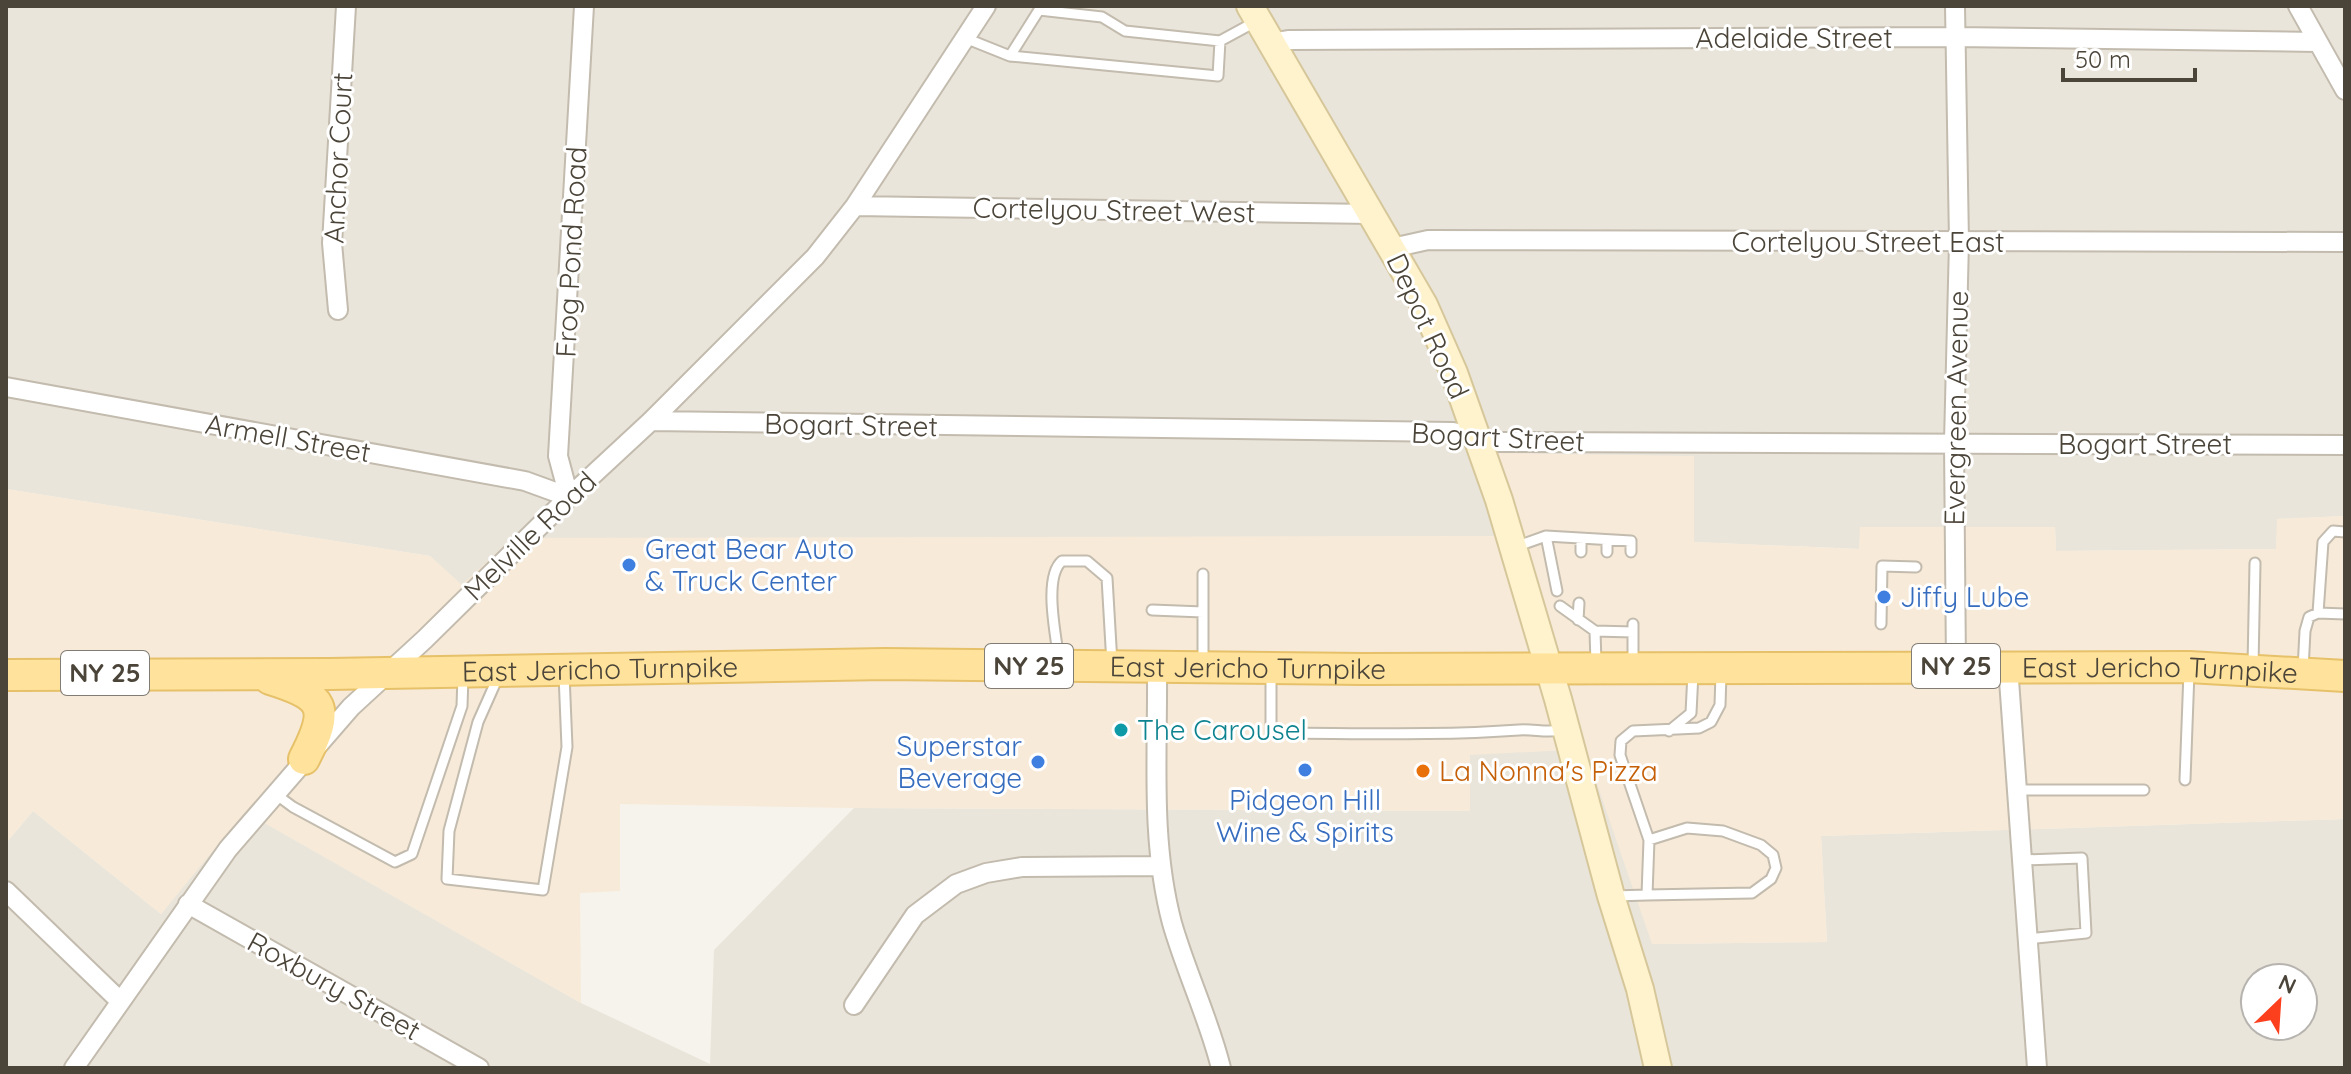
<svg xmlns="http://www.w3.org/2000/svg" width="2351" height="1074" font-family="Quicksand,sans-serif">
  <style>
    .residential { fill: #eae5da; fill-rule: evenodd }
    .commercial { fill: #f7ead8 }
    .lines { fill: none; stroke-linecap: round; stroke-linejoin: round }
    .lane-casing { stroke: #c2bbae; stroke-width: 13 }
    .street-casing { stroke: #c2bbae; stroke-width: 22 }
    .secondary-casing { stroke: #d6c79b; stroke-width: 30 }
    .primary-casing { stroke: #e6c16a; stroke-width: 34 }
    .lane { stroke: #fff; stroke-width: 9 }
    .street { stroke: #fff; stroke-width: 18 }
    .secondary { stroke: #fff3cd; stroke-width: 26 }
    .primary { stroke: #ffe39c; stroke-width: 30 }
    .shop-dot { fill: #3f7fe0; stroke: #fff; stroke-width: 3 }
    .culture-dot { fill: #0f9aa8; stroke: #fff; stroke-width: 3 }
    .food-dot { fill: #e8710a; stroke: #fff; stroke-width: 3 }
    .labels { text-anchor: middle; stroke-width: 6; stroke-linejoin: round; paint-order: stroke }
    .shield { fill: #fff; stroke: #817c74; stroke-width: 2 }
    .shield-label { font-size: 26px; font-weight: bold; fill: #4b4439 }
    .street-label { font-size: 28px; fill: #4b4439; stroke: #fff }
    .shop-label { font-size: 28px; fill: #366cbe; stroke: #fff; text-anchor: start }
    .culture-label { font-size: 28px; fill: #0d838f; stroke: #fff; text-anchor: start }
    .food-label { font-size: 28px; fill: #c56008; stroke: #fff; text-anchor: start }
  </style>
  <rect width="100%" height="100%" fill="#f6f3ec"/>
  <path class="residential" d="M 6,6 L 2345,6 L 2345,516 L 2278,519 L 2276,549 L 2056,551 L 2055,527 L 1861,527 L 1859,549 L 1693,542 L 1694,456 L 1521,536 L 748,538 L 462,586 L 430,556 L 6,489 Z
    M 1586,749 L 1653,944 L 1827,942 L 1821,836 L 2345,819 L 2345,1068 L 6,1068 L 6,843 L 33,811 L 161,914 L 244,811 L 581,1003 L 710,1064 L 714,950 L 854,808 L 1469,811 L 1469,754 ZM 2255,978 L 2303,978 L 2303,1026 L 2255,1026 Z"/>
  <path class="commercial" d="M 1493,453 L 1694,456 L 1694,542 L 1859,549 L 1860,527 L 2055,527 L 2056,551 L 2276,549 L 2277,519 L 2345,516 L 2345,819 L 1821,836 L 1827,942 L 1652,944 L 1585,749 L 1470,755 L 1470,811 L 854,808 L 620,804 L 620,891 L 580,893 L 581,1003 L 245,812 L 161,914 L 33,811 L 6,843 L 6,489 L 430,556 L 462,585 L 512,538 L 1520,536 Z"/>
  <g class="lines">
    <defs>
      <path id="lane" d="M 965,38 L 1010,56 L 1039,10 L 1102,17 L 1125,31 L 1220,41 L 1255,22
        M 1010,56 L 1218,76 L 1220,41
        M 1546,536 L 1557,591
        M 1607,540 L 1607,552
        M 1515,547 L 1546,536 L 1631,541 L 1631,552
        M 1581,552 L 1581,539
        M 1203,574 L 1203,664
        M 1560,606 L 1595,631 L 1633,632
        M 1152,610 L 1203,612
        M 2318,613 L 2345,614
        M 1578,620 L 1579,603
        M 1633,624 L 1633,662
        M 1881,624 L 1882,566 L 1916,567
        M 1595,631 L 1596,663
        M 1059,660 C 1056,636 1043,577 1062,561 L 1087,561 L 1107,578 L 1112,664
        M 2253,666 L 2255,563
        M 2303,670 L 2305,631 L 2309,617 L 2318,613 L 2323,542 L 2333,531 L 2345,532
        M 1271,671 L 1271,733 C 1354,733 1437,736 1519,730 C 1534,729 1547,733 1562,730
        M 498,677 L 478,722 L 449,831 L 447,879 L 543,890 L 567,747 L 564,674
        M 1669,731 L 1691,713 L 1693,673
        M 2185,780 L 2189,672
        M 2017,790 L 2144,790
        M 274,793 L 293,807 L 395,862 L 412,854 L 462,706 L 463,676
        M 2022,860 L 2082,858 L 2086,933 L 2028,939
        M 1647,895 L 1752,893 L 1771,879 L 1776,868 L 1773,855 L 1761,845 L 1723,831 L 1687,828 L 1649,840
        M 1614,896 L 1647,895 L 1649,840 L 1620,755 L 1621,741 L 1633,731 L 1699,728 L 1711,722 L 1720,705 L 1721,674"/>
      <path id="street" d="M 1955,6 L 1959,242 L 1954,442 L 1956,666
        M 2298,6 L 2345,90
        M 1271,43 L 1288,40 L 1955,37 L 2317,42
        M 855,206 L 1372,214
        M 1392,248 L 1428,240 L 2345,242
        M 338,310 L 332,243 L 346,6
        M 6,387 L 525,481 L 569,497
        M 651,421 L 1453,432 L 1498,442 L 2345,445
        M 569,497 L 558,456 L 584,6
        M 2008,666 L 2037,1068
        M 1157,668 C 1158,753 1150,840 1172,923 C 1186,972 1209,1019 1221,1068
        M 6,891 L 120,1001
        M 188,904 L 479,1068
        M 854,1005 L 915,915 L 956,884 L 986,873 L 1022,867 L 1160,866
        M 74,1068 L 228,849 L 351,707 L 425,639 L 569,497 L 651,421 L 815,257 L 855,206 L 986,6"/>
      <path id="secondary" d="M 1250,6 L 1424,305 L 1454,373 L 1499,500 L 1558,699 L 1611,896 L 1640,989 L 1658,1068"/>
      <g id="primary">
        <path id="s1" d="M 6,675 L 330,674 L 885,664 L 1363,669 L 2189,667 L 2345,676"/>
        <path d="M 270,679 C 325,696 331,707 304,759"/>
      </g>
    </defs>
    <use href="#lane" class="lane-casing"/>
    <use href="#street" class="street-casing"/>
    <use href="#secondary" class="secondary-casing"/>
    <use href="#primary" class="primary-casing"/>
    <use href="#lane" class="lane"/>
    <use href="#street" class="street"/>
    <use href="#secondary" class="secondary"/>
    <use href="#primary" class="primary"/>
  </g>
  <g class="shop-dot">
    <circle cx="629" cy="565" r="8"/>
    <circle cx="1884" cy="597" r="8"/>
    <circle cx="1038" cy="762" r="8"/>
    <circle cx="1305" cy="770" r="8"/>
  </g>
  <circle class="culture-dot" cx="1121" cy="730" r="8"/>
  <circle class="food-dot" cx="1423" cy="771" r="8"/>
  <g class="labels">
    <g class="shield">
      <rect x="985" y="644" width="88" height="44" rx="6"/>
      <rect x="1912" y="644" width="88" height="44" rx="6"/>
      <rect x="61" y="651" width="88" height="44" rx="6"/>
    </g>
    <g class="shield-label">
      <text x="1029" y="675">NY 25</text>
      <text x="1956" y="675">NY 25</text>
      <text x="105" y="682">NY 25</text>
    </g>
    <g class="street-label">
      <text x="1794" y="48">Adelaide Street</text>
      <text transform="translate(338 158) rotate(-87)" y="10">Anchor Court</text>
      <text transform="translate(1114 210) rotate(1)" y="10">Cortelyou Street West</text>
      <text x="1868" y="252">Cortelyou Street East</text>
      <text transform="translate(571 252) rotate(-87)" y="10">Frog Pond Road</text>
      <text transform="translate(1428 326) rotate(65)" y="10">Depot Road</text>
      <text transform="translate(1956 408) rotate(-89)" y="10">Evergreen Avenue</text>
      <text transform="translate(851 425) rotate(1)" y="10">Bogart Street</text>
      <text transform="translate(1498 437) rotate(3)" y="10">Bogart Street</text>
      <text transform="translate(288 438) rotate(10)" y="10">Armell Street</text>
      <text x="2145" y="454">Bogart Street</text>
      <text transform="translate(530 536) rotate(-44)" y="10">Melville Road</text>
      <text dy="10" stroke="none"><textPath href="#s1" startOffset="594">East Jericho Turnpike</textPath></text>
      <text dy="10" stroke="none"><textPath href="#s1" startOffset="1242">East Jericho Turnpike</textPath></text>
      <text dy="10" stroke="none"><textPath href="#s1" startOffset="2154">East Jericho Turnpike</textPath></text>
      <text transform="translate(334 986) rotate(29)" y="10">Roxbury Street</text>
    </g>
    <g class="shop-label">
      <text x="645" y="559">Great Bear Auto<tspan x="645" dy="32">&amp; Truck Center</tspan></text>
      <text x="1900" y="607">Jiffy Lube</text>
      <text x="1022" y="756" text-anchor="end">Superstar<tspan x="1022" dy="32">Beverage</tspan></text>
      <text x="1305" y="810" text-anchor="middle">Pidgeon Hill<tspan x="1305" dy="32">Wine &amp; Spirits</tspan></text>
    </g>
    <g class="culture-label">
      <text x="1137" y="740">The Carousel</text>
    </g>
    <g class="food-label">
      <text x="1439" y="781">La Nonna's Pizza</text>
    </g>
  </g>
  <rect width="2351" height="1074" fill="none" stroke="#4b4439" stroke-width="16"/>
  <g transform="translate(2279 1002) rotate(25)"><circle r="38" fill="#ffffff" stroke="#b7b4b0" stroke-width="2"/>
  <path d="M0-6L14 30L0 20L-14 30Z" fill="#fc3f1d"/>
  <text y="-12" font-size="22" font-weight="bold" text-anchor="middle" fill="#4b4439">N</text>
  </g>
  <path d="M2063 68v12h132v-12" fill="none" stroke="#4b4439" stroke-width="4"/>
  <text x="2075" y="68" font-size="24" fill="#4b4439" stroke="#ffffff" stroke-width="6" paint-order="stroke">50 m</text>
</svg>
